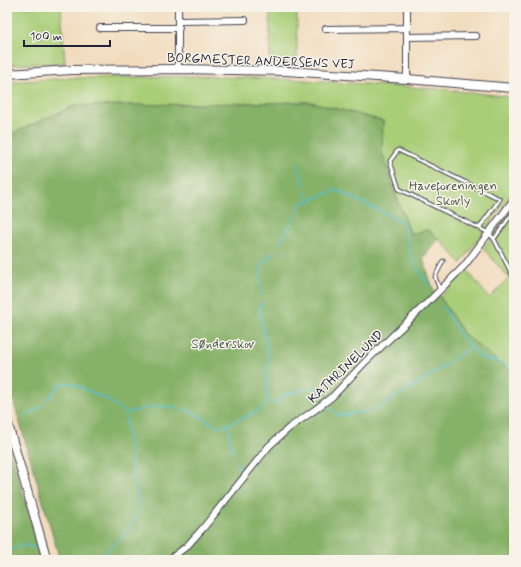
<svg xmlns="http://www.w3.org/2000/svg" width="521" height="567" font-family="Mynerve,sans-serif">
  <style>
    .green { fill: #a9ce78; stroke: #66785a }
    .forest { fill: #86b168; stroke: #546a52 }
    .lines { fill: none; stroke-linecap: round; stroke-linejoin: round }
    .stream { stroke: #51bfc9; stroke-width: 1.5 }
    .service-casing { stroke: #413e4e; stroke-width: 5 }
    .minor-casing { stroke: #413e4e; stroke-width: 8 }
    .tertiary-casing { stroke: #413e4e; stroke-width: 10 }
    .service { stroke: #fff; stroke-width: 3 }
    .minor { stroke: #fff; stroke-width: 6 }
    .tertiary { stroke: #fff; stroke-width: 8 }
    .labels { text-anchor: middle; stroke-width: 3; stroke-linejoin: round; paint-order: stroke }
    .street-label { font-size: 13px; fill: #22223b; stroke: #f7f3e8 }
    .park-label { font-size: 13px; fill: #4a564d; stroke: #f7f3e8 }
  </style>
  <rect width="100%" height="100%" fill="#f7f3e8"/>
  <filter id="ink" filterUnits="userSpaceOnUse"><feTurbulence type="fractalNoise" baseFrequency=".025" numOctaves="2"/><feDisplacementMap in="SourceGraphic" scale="8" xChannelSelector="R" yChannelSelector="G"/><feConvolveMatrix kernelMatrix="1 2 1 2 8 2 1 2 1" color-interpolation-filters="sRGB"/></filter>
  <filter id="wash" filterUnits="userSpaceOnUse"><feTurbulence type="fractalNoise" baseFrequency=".012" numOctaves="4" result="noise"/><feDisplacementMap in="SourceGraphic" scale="16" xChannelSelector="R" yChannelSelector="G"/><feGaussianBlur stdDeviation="0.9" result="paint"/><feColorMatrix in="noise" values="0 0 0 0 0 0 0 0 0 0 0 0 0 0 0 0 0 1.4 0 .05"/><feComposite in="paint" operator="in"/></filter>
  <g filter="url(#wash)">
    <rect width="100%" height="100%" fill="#f2dcbd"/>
    <path class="green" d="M 7,7 L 61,7 L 65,63 L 7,65 Z
      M 270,7 L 297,7 L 297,65 L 270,64 Z
      M 198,76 L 306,80 L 438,89 L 514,97 L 514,190 L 461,263 L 439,239 L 428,230 L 411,234 L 397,198 L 382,152 L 383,121 L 311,102 L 74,106 L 7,136 L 7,82 L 70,78 Z
      M 514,207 L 514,374 L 513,374 L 464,334 L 440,297 L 467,270 L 489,298 L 509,278 L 483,248 Z"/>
    <path class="forest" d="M 311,102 L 383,121 L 382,152 L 397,198 L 410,234 L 428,230 L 439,239 L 423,258 L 433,289 L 440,297 L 464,334 L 514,374 L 514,560 L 60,560 L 7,379 L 7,136 L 74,106 Z
      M 7,439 L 42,560 L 7,560 Z"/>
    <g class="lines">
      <path class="stream" d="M 298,164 L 304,186
        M 306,192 L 309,201 L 336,190 L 403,222 L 412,258 L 420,273 L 430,286
        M 280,243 L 302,203 L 308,201
        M 262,296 C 262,288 258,270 263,263 C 265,258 271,255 275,252
        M 443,307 L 461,336 L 481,358 L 504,363 L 514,373
        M 47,400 L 60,384 L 71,383 L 106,399 L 125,413 L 153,407 L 169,406 L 189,411 L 219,427 L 228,424 L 258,411 L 268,403 L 266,397 L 267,394 L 266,370 L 269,363 L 269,360 L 259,307 L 263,304 L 263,302
        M 272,402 L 276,404 L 282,396 L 312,387 L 319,391 L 322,398
        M 328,407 L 340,416 L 354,413 L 361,413 L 379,408 L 446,365 L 471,347
        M 24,418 L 42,406
        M 228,424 L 231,447 L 233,453
        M 236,461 L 240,470
        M 7,551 L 24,545 L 35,548
        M 98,560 L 112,546 L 121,538 L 133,523 L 138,514 L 138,501 L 133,474 L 125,413"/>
    </g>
  </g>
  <g filter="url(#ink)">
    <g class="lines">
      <defs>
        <path id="service" d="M 479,228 L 500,199 L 398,150 L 390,161 L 399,189 L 489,233 L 494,239 L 514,278
          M 494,239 L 514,211
          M 440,290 L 435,277 L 443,261"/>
        <path id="minor" d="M 407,7 L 407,79
          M 179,21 L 245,20
          M 100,28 L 179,28
          M 326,29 L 407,28
          M 407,37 L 476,36
          M 178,69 L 178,7
          M 169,560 L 187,546 L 204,527 L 269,446 L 289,428 L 316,409 L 333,396 L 365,362 L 426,304 L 465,265 L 514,199"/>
        <path id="tertiary" d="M 7,74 L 72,70 L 178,69 L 286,71 L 407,79 L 514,88
          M 7,421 L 47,560"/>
      </defs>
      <use href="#service" class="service-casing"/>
      <use href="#minor" class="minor-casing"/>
      <use href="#tertiary" class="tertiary-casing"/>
      <use href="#service" class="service"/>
      <use href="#minor" class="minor"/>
      <use href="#tertiary" class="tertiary"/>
    </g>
  </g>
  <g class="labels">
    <g class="street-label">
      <text transform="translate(261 60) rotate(2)" y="5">BORGMESTER ANDERSENS VEJ</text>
      <text transform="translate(345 366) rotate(-44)" y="5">KATHRINELUND</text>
    </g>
    <g class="park-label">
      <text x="453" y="190">Haveforeningen<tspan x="453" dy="15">Skovly</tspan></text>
      <text x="223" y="348">Sønderskov</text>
    </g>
  </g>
  <rect width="521" height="567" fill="none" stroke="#f7f3e8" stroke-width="24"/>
  <path d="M24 40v6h86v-6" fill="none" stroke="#22223b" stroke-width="2"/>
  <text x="30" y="40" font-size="12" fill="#22223b" stroke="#f7f3e8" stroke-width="3" paint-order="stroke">100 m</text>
</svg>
